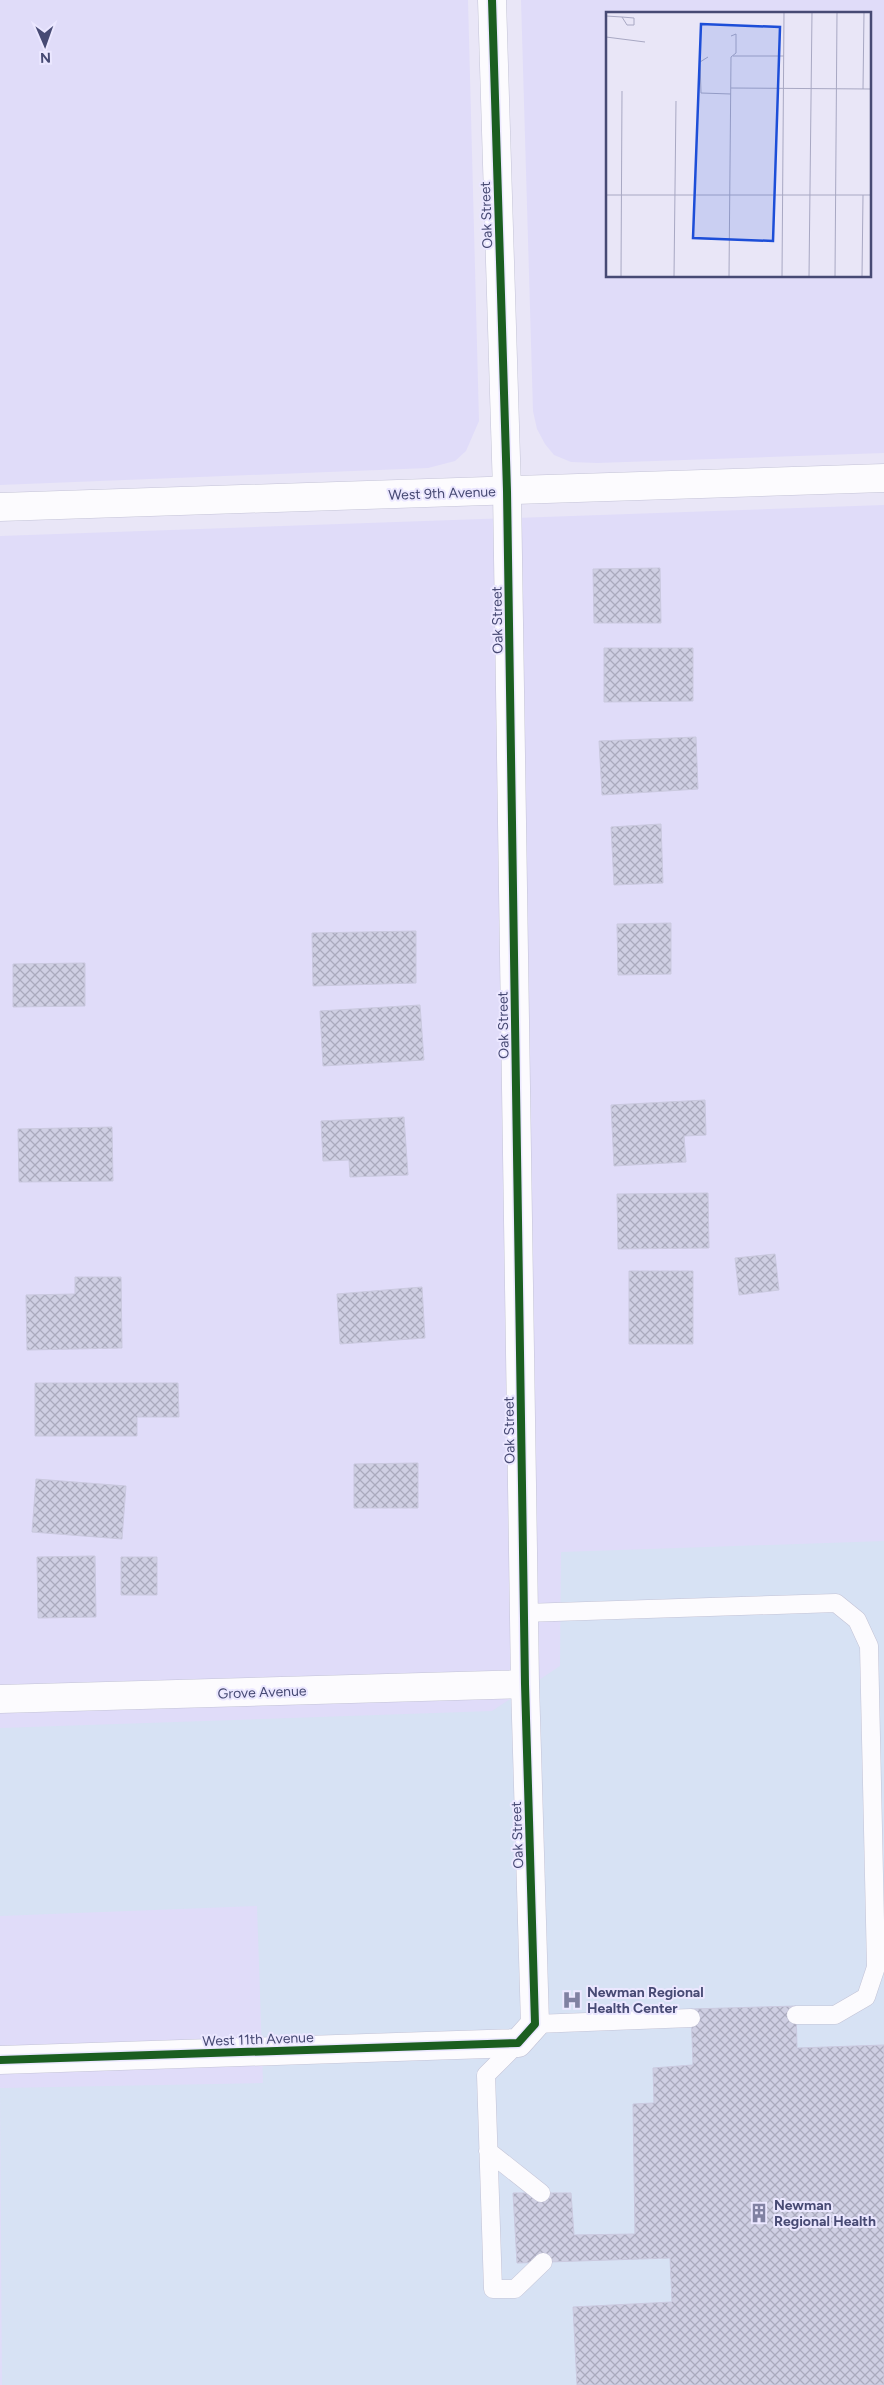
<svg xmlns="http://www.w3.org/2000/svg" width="884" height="2385" font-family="Figtree,sans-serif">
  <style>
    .residential { fill: #e0dcf9; fill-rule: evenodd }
    .medical { fill: #d7e2f4 }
    .building { fill: url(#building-cross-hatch); stroke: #cac9df }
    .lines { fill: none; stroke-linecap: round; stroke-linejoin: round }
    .lane-casing { stroke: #c3c3d6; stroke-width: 19 }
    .street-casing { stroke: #c3c3d6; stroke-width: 29 }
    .secondary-casing { stroke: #c4c3d7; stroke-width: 29 }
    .lane { stroke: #fcfbfe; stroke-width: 18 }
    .street { stroke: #fcfbfe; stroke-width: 28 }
    .secondary { stroke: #fcfbfe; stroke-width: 28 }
    .cycleway-casing { stroke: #ebe7ff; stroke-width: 11 }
    .cycleway { stroke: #1b5e20; stroke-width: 8 }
    .labels { text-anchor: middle; stroke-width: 4; stroke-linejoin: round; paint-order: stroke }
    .street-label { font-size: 14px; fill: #474a74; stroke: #ebe7ff }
    .poi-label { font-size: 14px; font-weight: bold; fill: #474a74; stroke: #ebe7ff; text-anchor: start }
    .inset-road { fill: none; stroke: #a8a8c3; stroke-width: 1 }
    .view { fill: #1d4ed8; fill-opacity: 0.15; stroke: #1d4ed8; stroke-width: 2.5 }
    .inset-edge { fill: none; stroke: #474a74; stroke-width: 2.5 }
  </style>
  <defs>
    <pattern id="building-cross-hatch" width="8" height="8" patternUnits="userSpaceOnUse" patternTransform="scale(1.25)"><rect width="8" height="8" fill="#cfcfe3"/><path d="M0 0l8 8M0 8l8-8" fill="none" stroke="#aaaabd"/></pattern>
  </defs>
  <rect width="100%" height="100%" fill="#e9e6f7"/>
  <path class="residential" d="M 0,0 L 468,0 L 479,421 L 466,451 L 455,461 L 428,468 L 0,485 Z
    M 521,0 L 884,0 L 884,453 L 597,463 L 571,462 L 554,455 L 545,444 L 537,429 L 533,411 ZM 608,14 L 870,14 L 870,276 L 608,276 Z
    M 884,505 L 884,2385 L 0,2385 L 0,536 Z"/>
  <path class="medical" d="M 884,1541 L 884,2385 L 2,2385 L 0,2088 L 263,2083 L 257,1906 L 0,1916 L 0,1728 L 492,1711 L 560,1666 L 561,1552 Z"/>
  <path class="building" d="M 660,568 L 661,623 L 594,623 L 593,569 Z
    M 604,648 L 693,648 L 693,701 L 604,702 Z
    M 696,737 L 698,789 L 602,795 L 599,741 Z
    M 661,824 L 663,883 L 614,885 L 611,827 Z
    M 671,923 L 671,974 L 618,975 L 617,924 Z
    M 416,931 L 416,983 L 313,986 L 312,933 Z
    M 85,963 L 85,1006 L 13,1007 L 13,964 Z
    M 420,1005 L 424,1060 L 323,1066 L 320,1011 Z
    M 705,1100 L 706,1135 L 684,1136 L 686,1162 L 614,1166 L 611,1105 Z
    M 404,1117 L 408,1175 L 350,1177 L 349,1160 L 323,1161 L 321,1121 Z
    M 112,1127 L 113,1181 L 19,1182 L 18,1129 Z
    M 708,1193 L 709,1248 L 618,1249 L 617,1194 Z
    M 775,1254 L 779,1290 L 739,1295 L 735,1258 Z
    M 629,1271 L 693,1271 L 693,1344 L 629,1344 Z
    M 75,1277 L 121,1277 L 122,1348 L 27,1350 L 26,1295 L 75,1294 Z
    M 422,1287 L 425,1338 L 340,1344 L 337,1294 Z
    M 35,1383 L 178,1383 L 179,1417 L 137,1417 L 137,1436 L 35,1436 Z
    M 418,1463 L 418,1508 L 354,1508 L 354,1464 Z
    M 36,1479 L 126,1486 L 122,1539 L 32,1532 Z
    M 95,1556 L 96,1617 L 38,1618 L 37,1557 Z
    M 121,1557 L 157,1557 L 157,1595 L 121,1595 Z
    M 796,2006 L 797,2048 L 884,2045 L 884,2385 L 577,2385 L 573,2307 L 672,2302 L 670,2258 L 517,2263 L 513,2193 L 571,2193 L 574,2235 L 635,2234 L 633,2104 L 654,2103 L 653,2068 L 693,2065 L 691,2009 Z"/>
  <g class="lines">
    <defs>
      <path id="lane" d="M 524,1613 L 836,1603 L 857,1620 L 869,1646 L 876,1967 L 866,1997 L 835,2015 L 796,2015
        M 535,2024 L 691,2018
        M 518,2043 L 486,2075 L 493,2289 L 515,2289 L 543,2262
        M 488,2151 L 541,2193"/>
      <path id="street" d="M 0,1699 L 525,1684
        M 0,2060 L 518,2043 L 535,2024 L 525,1684 L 507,491 L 492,0"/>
      <path id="secondary" d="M 0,507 L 884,478"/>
    </defs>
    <use href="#lane" class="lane-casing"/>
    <use href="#street" class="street-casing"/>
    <use href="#secondary" class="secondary-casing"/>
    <use href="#lane" class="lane"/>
    <use href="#street" class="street"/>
    <use href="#secondary" class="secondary"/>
    <defs>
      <path id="cycleway" d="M 0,2060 L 518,2043 L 535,2024 L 525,1684 L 507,491 L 492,0"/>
    </defs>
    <use href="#cycleway" class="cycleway-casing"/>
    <use href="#cycleway" class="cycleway"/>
  </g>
  <defs>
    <symbol id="hospital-bare" viewBox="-9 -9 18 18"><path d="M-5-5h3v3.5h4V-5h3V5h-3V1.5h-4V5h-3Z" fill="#8081a2" stroke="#ebe7ff" stroke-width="2.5" paint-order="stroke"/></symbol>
    <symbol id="building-bare" viewBox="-9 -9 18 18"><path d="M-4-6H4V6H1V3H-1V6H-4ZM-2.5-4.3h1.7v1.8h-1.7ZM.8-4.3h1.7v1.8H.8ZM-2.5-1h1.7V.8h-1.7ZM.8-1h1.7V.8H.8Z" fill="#8081a2" stroke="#ebe7ff" stroke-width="2.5" paint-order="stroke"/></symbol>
  </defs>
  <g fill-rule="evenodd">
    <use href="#hospital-bare" x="558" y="1986" width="28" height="28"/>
    <use href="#building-bare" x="745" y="2199" width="28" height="28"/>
  </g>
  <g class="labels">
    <g class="street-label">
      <text transform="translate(486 215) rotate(-92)" y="5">Oak Street</text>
      <text transform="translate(442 493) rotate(-2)" y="5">West 9th Avenue</text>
      <text transform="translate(497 620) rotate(-91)" y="5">Oak Street</text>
      <text transform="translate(503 1025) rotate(-91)" y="5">Oak Street</text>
      <text transform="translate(509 1430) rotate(-91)" y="5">Oak Street</text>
      <text transform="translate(262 1692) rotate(-2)" y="5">Grove Avenue</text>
      <text transform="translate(517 1835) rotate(-92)" y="5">Oak Street</text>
      <text transform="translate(258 2039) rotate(-2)" y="5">West 11th Avenue</text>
    </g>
    <g class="poi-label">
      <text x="587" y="1997">Newman Regional<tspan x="587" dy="16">Health Center</tspan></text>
      <text x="774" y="2210">Newman<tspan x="774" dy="16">Regional Health</tspan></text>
    </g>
  </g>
  <g transform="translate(606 12)">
    <rect width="265" height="265" fill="#e9e6f7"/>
    <path class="inset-road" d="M 0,4 L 16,5M 16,5 L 28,6 L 28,13 L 21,13 ZM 0,25 L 39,30M 127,44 L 178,44M 102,45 L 94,50 L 95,81 L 125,82M 125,76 L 265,77M 257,77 L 258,0M 0,183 L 265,183M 15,265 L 16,79M 68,265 L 70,89M 123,265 L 125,45 L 130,41 L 130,22 L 125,24M 176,265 L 178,0M 203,265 L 206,0M 229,265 L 231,0M 256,265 L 257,183"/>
    <path class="view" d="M 95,12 L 174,15 L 167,229 L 87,226 Z"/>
    <rect width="265" height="265" class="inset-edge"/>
  </g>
  <g transform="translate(45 45) rotate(178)" stroke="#ebe7ff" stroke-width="4" paint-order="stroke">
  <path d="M0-4L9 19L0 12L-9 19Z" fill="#474a74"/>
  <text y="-8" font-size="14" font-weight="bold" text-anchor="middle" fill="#474a74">N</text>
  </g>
</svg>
